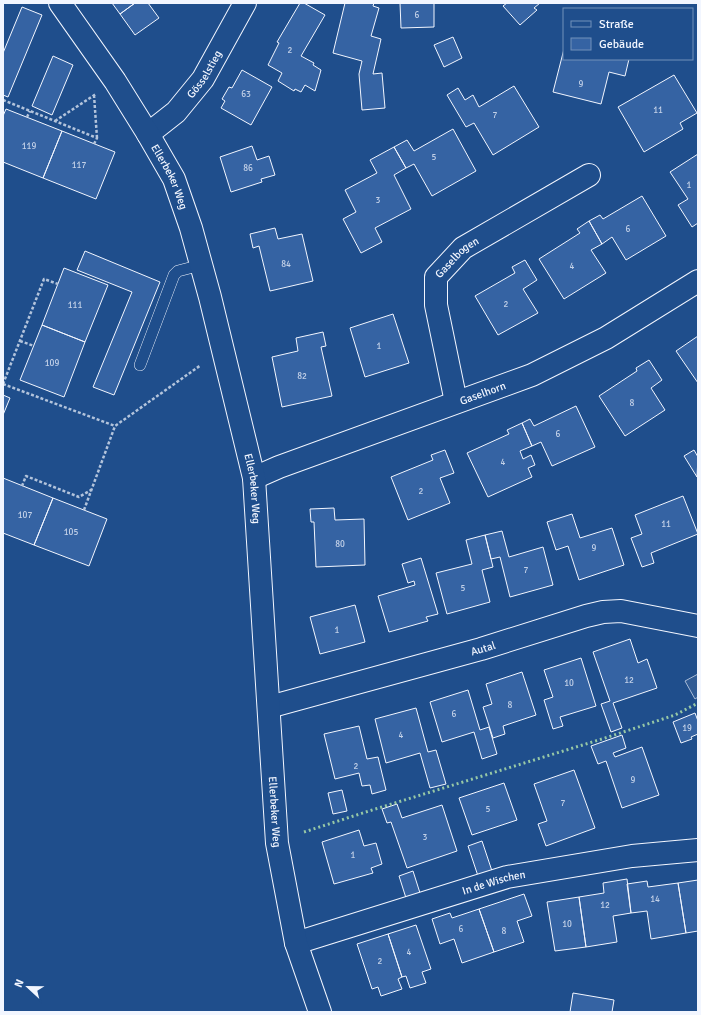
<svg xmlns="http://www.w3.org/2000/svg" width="701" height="1015" font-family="Signika,sans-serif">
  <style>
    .parking { fill: #305b95; stroke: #a8bbd7 }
    .building { fill: #3563a3; stroke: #f2f6ff }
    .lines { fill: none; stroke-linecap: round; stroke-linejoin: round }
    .service-casing { stroke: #f2f6ff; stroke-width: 12 }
    .minor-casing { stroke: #f2f6ff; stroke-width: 24 }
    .tertiary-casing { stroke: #f2f6ff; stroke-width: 24 }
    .path { stroke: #b3c4dc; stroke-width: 2.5; stroke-dasharray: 3 2; stroke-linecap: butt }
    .service { stroke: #1f4e8c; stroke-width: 11 }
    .minor { stroke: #1f4e8c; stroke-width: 22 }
    .tertiary { stroke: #1f4e8c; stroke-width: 22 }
    .hedge { stroke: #97c8a6; stroke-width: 3; stroke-dasharray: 2 3; stroke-linecap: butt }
    .labels { text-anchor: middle; stroke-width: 3; stroke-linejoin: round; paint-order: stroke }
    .number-label { font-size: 9px; fill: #c3d1e8 }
    .street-label { font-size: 11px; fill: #f2f6ff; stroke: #1f4e8c }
  </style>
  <rect width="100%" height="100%" fill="#1f4e8c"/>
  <path class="parking" d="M 698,674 L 698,697 L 695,699 L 685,681 Z"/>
  <path class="building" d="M 112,3 L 135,3 L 120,14 Z
    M 135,3 L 148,3 L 159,18 L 135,35 L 120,14 Z
    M 300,3 L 304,3 L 325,15 L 301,56 L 314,63 L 313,65 L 321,70 L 315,91 L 305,85 L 301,92 L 295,89 L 294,91 L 278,81 L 282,73 L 268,65 L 279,43 L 277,42 Z
    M 345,3 L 374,3 L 373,6 L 379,8 L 371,36 L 381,39 L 373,74 L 382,73 L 385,108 L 362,110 L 359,74 L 362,61 L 333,53 Z
    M 400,3 L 434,3 L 434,27 L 401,28 Z
    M 507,3 L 540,3 L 534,8 L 537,10 L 520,25 L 503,6 Z
    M 22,7 L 42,15 L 8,97 L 3,95 L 3,53 Z
    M 453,37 L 462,58 L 444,67 L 434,45 Z
    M 564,49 L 564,59 L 629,59 L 625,76 L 609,72 L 601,104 L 553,92 Z
    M 53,56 L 73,65 L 52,115 L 32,106 Z
    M 242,70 L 272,87 L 251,125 L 221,108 L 225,101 L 222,99 L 229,87 L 232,88 Z
    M 674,75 L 697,113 L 680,123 L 683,129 L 644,152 L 618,107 Z
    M 514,86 L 539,127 L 493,155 L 474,123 L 466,127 L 447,95 L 458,88 L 465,100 L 473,95 L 479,107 Z
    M 6,109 L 62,131 L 43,178 L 3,162 L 3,116 Z
    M 453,129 L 476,171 L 432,196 L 414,164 L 406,168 L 394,147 L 407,140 L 414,151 Z
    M 62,131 L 115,152 L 96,199 L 43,178 Z
    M 252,146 L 257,160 L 269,156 L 275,175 L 261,179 L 262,182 L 231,192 L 220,157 Z
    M 394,147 L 406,168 L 394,175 L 411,209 L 375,228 L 382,242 L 361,253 L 343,219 L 356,212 L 345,190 L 377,173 L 370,160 Z
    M 698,154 L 698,223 L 692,227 L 678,205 L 688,199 L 670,172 Z
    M 642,196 L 666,236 L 626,260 L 612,237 L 602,244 L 589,221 L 600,215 L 603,219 Z
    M 589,221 L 602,244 L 591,250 L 606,273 L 564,299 L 539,259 L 580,233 L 577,229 Z
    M 275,228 L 278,239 L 302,234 L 313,281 L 270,291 L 259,246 L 253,248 L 250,234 Z
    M 85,251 L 160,282 L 114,395 L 93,387 L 132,292 L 77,270 Z
    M 525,260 L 537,280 L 523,289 L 538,313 L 498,335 L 475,296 L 515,273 L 512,267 Z
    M 64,268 L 108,285 L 85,342 L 42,325 Z
    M 393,314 L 409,363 L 365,377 L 350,328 Z
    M 42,325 L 85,342 L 64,397 L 20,380 Z
    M 323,332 L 326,346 L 321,347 L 332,396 L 282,407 L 272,357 L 298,351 L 296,338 Z
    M 698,336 L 698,383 L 676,351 Z
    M 649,360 L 662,380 L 651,388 L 665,410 L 625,436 L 599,396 L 637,371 L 636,368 Z
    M 3,395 L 10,398 L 3,415 Z
    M 576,406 L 595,447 L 552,466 L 541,442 L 532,446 L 522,423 L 530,419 L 534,426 Z
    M 522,423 L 532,446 L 520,451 L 523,459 L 531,455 L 535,465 L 528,468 L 532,477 L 488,497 L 467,453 L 509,434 L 507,430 Z
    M 445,450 L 454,473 L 440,478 L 450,503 L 408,520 L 391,477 L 433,460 L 431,455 Z
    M 694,450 L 698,457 L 697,477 L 684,456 Z
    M 3,478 L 53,498 L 34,545 L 3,533 Z
    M 683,496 L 698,534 L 651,553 L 654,563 L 642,567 L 631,538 L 642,534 L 635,515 Z
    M 53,498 L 107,519 L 89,566 L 34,545 Z
    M 334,508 L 335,520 L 364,519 L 365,565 L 316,567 L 314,522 L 311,522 L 310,509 Z
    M 572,514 L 580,538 L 612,528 L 624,565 L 579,580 L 568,546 L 556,550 L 547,522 Z
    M 502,531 L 509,557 L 543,547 L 553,585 L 510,597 L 500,557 L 491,559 L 485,535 Z
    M 485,535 L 493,567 L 482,570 L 490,602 L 447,614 L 436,573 L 472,564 L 466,540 Z
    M 421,558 L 438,614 L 426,617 L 428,621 L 389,632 L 378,596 L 415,585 L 414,581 L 408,583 L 402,564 Z
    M 355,605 L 365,642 L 320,654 L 310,617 Z
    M 630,639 L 638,663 L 647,659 L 657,688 L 613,703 L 622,728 L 611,732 L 601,704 L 610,701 L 593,652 Z
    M 581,658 L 596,706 L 560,717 L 563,726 L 553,729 L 544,700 L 553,697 L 544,670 Z
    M 522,672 L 536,715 L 503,726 L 505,734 L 493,738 L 483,707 L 492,704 L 486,684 Z
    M 468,690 L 480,730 L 489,727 L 497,754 L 482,759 L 474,732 L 442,742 L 430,702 Z
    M 416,708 L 428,752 L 436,750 L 446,784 L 430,788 L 420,753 L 386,763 L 375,719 Z
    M 695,713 L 698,721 L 698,734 L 691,737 L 692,739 L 681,743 L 673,722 Z
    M 359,726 L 367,759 L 378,757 L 386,790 L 372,794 L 370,785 L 362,786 L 359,773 L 335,779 L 324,734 Z
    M 622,735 L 626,748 L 613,753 L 615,757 L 642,747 L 659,795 L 622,808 L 606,761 L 598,764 L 591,746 Z
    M 574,770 L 595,828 L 546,846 L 538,824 L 547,821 L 534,784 Z
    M 504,783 L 517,820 L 472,835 L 459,798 Z
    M 342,790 L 347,811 L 333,814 L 328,793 Z
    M 397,804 L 402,818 L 442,805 L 457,851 L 407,868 L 391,822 L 387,823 L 382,809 Z
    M 359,830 L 364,846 L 376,843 L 382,864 L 371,868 L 373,873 L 334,884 L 322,842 Z
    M 482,841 L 492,871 L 478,876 L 468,846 Z
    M 413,871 L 420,893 L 406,898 L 399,876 Z
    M 627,879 L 631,913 L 613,916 L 617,942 L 586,947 L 579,897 L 604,893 L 603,883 Z
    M 698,880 L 698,931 L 686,933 L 678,883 Z
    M 647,881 L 648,887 L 678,883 L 686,933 L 651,939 L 647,911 L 631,913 L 627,884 Z
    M 524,894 L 532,916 L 517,921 L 524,942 L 494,952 L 479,909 Z
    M 579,897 L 586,947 L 555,951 L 547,902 Z
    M 479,909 L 494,952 L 462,963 L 454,939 L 440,944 L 432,919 L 450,913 L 452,918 Z
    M 416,925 L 431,969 L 422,972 L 426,983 L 410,988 L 406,976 L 402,977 L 388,934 Z
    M 388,934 L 402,977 L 398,979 L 402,989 L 381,996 L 378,987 L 372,989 L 357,944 Z
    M 573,993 L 614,1000 L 612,1012 L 570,1012 Z"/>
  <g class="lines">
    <defs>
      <path id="service" d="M 140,365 L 174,275 L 178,271 L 201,265"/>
      <g id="minor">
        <path id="s1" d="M 148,134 L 176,112 L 203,79 L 245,3"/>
        <path id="s2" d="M 456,402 L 436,305 L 436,277 L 463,248 L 589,175"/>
        <path id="s3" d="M 254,478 L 279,467 L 532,375 L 606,338 L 698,281"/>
        <path id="s4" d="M 269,707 L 481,649 L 586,616 L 603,612 L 621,611 L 698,626"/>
        <path id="s5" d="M 296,943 L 507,877 L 632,856 L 698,850"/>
      </g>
      <g id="tertiary">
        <path id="s6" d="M 60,3 L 115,81 L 148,134 L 174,179 L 191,228 L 210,297 L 254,478 L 277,843 L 296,943 L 320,1012"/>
      </g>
    </defs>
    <use href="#service" class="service-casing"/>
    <use href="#minor" class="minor-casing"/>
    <use href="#tertiary" class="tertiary-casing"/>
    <path class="path" d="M 94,95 L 97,138
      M 3,100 L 97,138 L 94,144
      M 27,117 L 30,111
      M 55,121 L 96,94
      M 20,341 L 34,346
      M 3,384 L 44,279 L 58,284
      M 3,384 L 115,426
      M 22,486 L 26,476 L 79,497 L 91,490
      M 84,510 L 115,426 L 201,365"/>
    <use href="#service" class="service"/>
    <use href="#minor" class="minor"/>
    <use href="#tertiary" class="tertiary"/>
    <path class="hedge" d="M 304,832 L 369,811 L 602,739 L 675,715 L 698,703"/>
  </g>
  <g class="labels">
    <g class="number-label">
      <text x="417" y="18">6</text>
      <text x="290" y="53">2</text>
      <text x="581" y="87">9</text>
      <text x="246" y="97">63</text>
      <text x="658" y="113">11</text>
      <text x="495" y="118">7</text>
      <text x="29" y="149">119</text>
      <text x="434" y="160">5</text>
      <text x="79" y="168">117</text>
      <text x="248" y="171">86</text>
      <text x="689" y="188">1</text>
      <text x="378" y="203">3</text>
      <text x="628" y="232">6</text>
      <text x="286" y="267">84</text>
      <text x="572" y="269">4</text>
      <text x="506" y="307">2</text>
      <text x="75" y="308">111</text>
      <text x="379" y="349">1</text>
      <text x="52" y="366">109</text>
      <text x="302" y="379">82</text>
      <text x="632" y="406">8</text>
      <text x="558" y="437">6</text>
      <text x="503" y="465">4</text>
      <text x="421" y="494">2</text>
      <text x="25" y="518">107</text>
      <text x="666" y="527">11</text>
      <text x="71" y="535">105</text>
      <text x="340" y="547">80</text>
      <text x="594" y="551">9</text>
      <text x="526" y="573">7</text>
      <text x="463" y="591">5</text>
      <text x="337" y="633">1</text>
      <text x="629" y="683">12</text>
      <text x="569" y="686">10</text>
      <text x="510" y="708">8</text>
      <text x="454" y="717">6</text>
      <text x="687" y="731">19</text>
      <text x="401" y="738">4</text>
      <text x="356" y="769">2</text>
      <text x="633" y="783">9</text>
      <text x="563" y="806">7</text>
      <text x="488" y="812">5</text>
      <text x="425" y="840">3</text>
      <text x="353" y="858">1</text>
      <text x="655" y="902">14</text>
      <text x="605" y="908">12</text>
      <text x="567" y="927">10</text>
      <text x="461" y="932">6</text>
      <text x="504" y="934">8</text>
      <text x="409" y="955">4</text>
      <text x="380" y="964">2</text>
    </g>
    <g class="street-label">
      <text dy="4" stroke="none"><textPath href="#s1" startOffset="83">Gösselstieg</textPath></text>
      <text dy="4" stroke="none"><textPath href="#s6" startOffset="206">Ellerbeker Weg</textPath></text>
      <text dy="4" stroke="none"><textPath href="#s2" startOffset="156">Gaselbogen</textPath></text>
      <text dy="4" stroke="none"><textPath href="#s3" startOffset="244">Gaselhorn</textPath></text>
      <text dy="4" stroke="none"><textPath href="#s6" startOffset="530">Ellerbeker Weg</textPath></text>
      <text dy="4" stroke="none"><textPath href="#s4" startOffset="222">Autal</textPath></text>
      <text dy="4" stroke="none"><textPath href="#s6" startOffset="854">Ellerbeker Weg</textPath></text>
      <text dy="4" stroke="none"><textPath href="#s5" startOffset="207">In de Wischen</textPath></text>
    </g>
  </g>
  <rect width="701" height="1015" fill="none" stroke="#f2f6ff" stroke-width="8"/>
  <rect x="563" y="8" width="130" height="52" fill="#1f4e8c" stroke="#7391ba"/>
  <rect x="571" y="21" width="20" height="6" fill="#1f4e8c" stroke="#7391ba"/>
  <text x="599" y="28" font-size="12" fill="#f2f6ff">Straße</text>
  <rect x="571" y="38" width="20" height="12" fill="#3563a3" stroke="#7391ba"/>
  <text x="599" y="48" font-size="12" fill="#f2f6ff">Gebäude</text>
  <g transform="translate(28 987) rotate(292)" stroke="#1f4e8c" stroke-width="3" paint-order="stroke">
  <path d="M0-3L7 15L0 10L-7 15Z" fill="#f2f6ff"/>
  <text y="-6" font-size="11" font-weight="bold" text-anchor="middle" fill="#f2f6ff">N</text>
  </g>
</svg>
